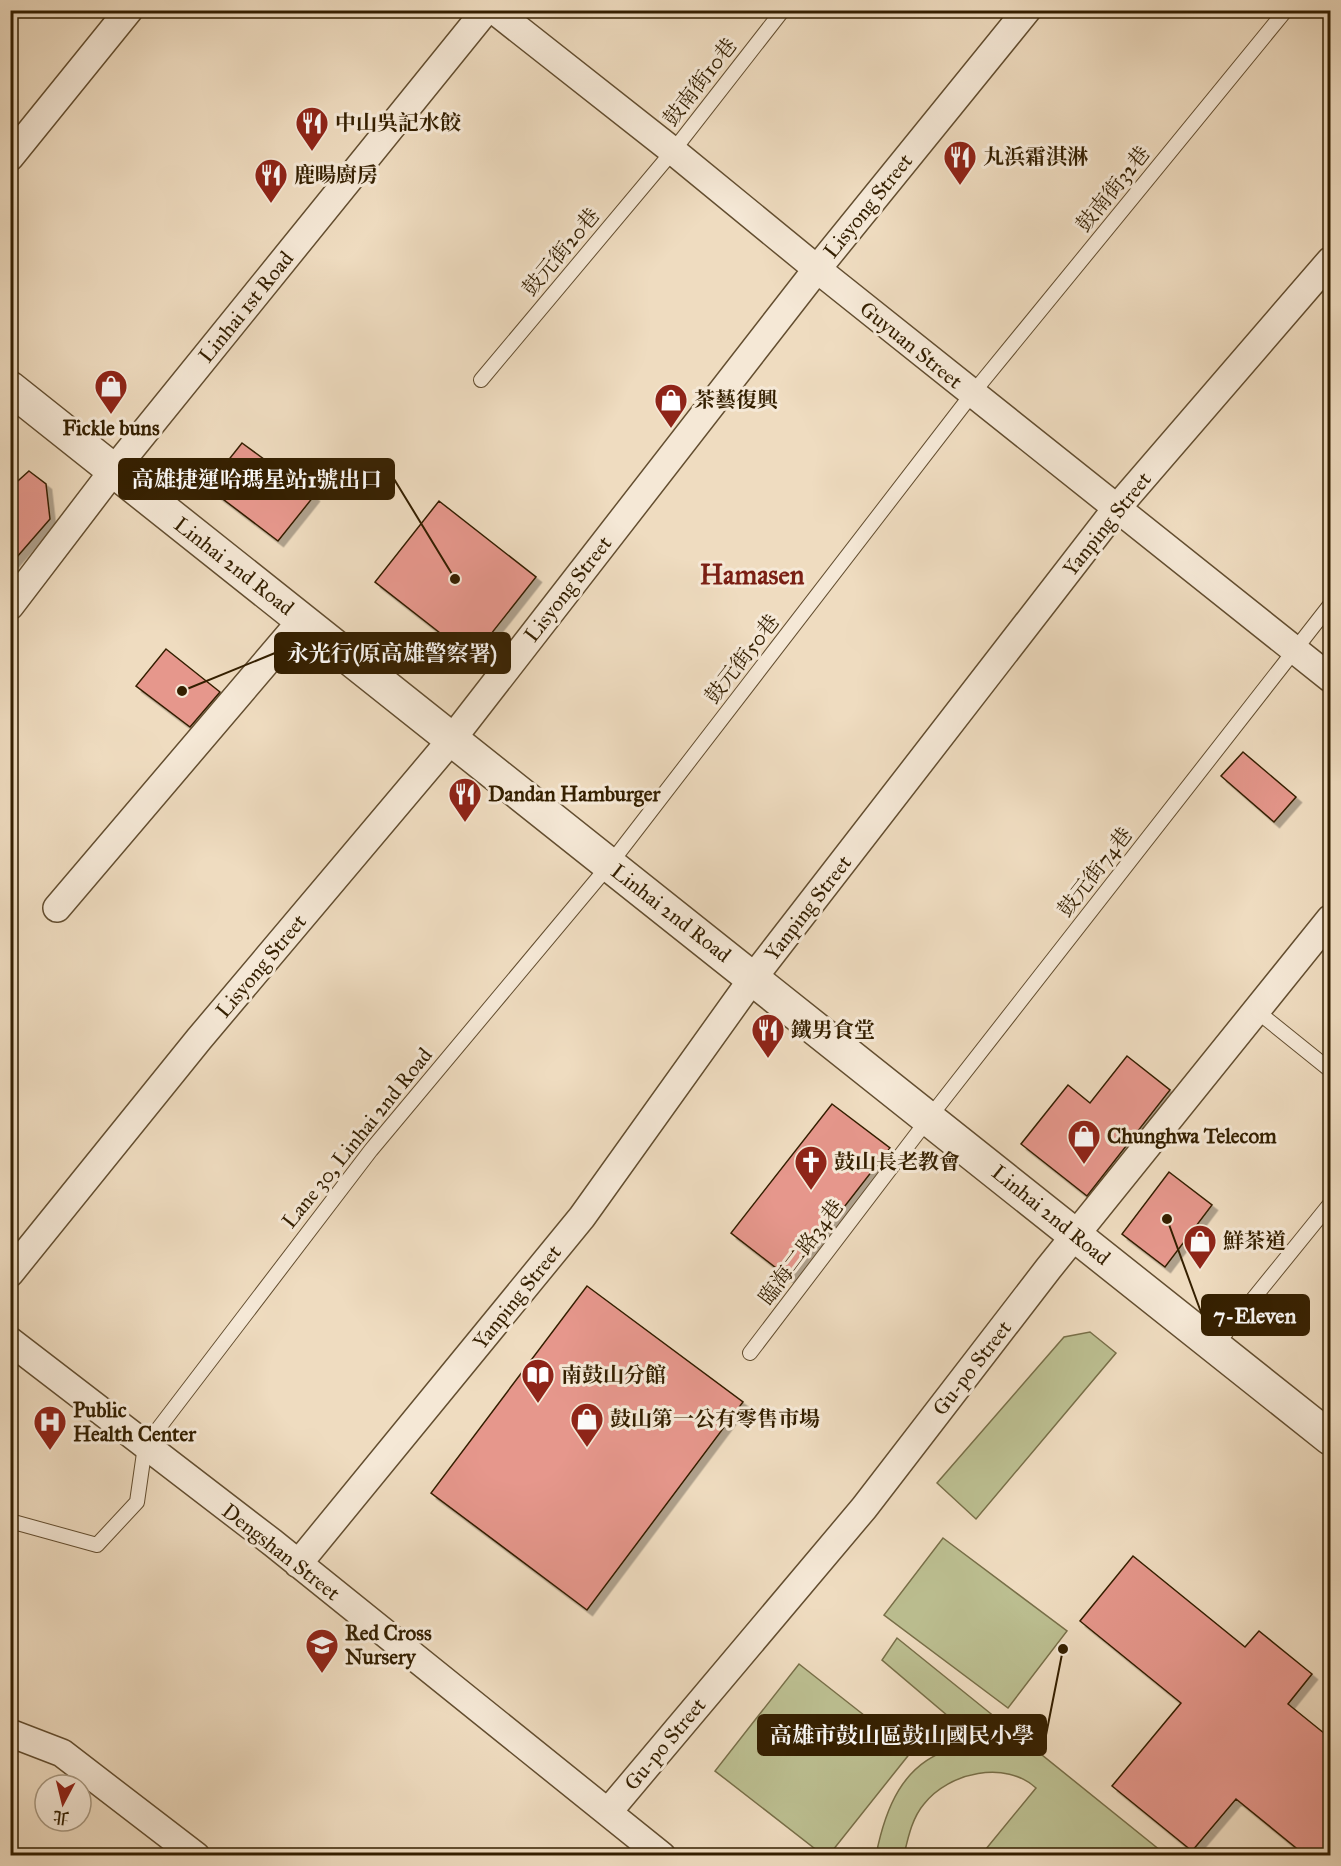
<svg xmlns="http://www.w3.org/2000/svg" width="1341" height="1866" font-family="'IM FELL Great Primer','Noto Serif TC',serif">
  <style>
    .green { fill: #bcbf91; stroke: #786f48; stroke-width: 1.5 }
    .building { fill: #e6978c; stroke: #341f00; stroke-width: 1.5; filter: url(#shadow) }
    .lines { fill: none; stroke-linecap: round; stroke-linejoin: round }
    .service-casing { stroke: #634e30; stroke-width: 16 }
    .minor-casing { stroke: #634e30; stroke-width: 30 }
    .tertiary-casing { stroke: #634e30; stroke-width: 36 }
    .service { stroke: #f5e8d6; stroke-width: 14 }
    .minor { stroke: #f5e8d6; stroke-width: 27 }
    .tertiary { stroke: #f5e8d6; stroke-width: 33 }
    .labels { text-anchor: middle; stroke-width: 6; stroke-linejoin: round; paint-order: stroke }
    .street-label { font-size: 21px; fill: #341f00; stroke: #f5e8d6 }
    .poi-label { font-size: 21px; font-weight: bold; fill: #341f00; stroke: #f5e8d6; text-anchor: start }
    .district-label { font-size: 27px; font-weight: bold; fill: #7a1f14; stroke: #f5e8d6 }
    .leader { fill: none; stroke: #341f00; stroke-width: 2 }
    .callout-dot { fill: #341f00; stroke: #f5e8d6; stroke-width: 2 }
    .callout { fill: #341f00; stroke: #341f00; stroke-width: 2 }
    .callout-label { font-size: 22px; text-anchor: middle; font-weight: bold; fill: #fff }
  </style>
  <defs>
    <filter id="shadow"><feDropShadow dx="5.5" dy="5.5" stdDeviation="0" flood-color="#0004"/></filter>
  </defs>
  <rect width="100%" height="100%" fill="#efdcc0"/>
  <filter id="stains"><feTurbulence type="fractalNoise" baseFrequency=".00333" numOctaves="4"/><feColorMatrix values="0 0 0 0 .2 0 0 0 0 .09 0 0 0 0 .02 0 0 0 .5 -.17"/></filter>
  <radialGradient id="worn" r=".72"><stop offset=".6" stop-color="#630" stop-opacity="0"/><stop offset="1" stop-color="#630" stop-opacity=".3"/></radialGradient>
  <path class="green" d="M 1090,1332 L 1116,1353 L 976,1519 L 937,1483 L 1064,1337 Z
    M 943,1538 L 1067,1631 L 1008,1708 L 884,1615 Z
    M 897,1638 L 1166,1855 L 981,1855 L 1036,1788 C 1006,1760 949,1772 924,1804 C 912,1818 908,1838 904,1855 L 876,1855 C 885,1810 902,1763 952,1749 C 963,1746 977,1750 988,1750 L 882,1660 Z
    M 799,1664 L 911,1752 L 829,1855 L 823,1855 L 715,1771 Z"/>
  <path class="building" d="M 242,443 L 314,496 L 278,541 L 207,487 Z
    M 29,471 L 46,484 L 50,519 L 10,565 L 10,488 Z
    M 439,501 L 536,577 L 472,658 L 375,582 Z
    M 166,649 L 220,692 L 190,727 L 136,686 Z
    M 1243,752 L 1296,797 L 1274,822 L 1221,776 Z
    M 1127,1056 L 1170,1090 L 1087,1196 L 1021,1144 L 1068,1085 L 1090,1103 Z
    M 832,1104 L 890,1148 L 789,1278 L 731,1233 Z
    M 1169,1172 L 1212,1205 L 1165,1267 L 1122,1234 Z
    M 587,1286 L 743,1402 L 587,1610 L 431,1493 Z
    M 1133,1556 L 1245,1647 L 1259,1631 L 1312,1674 L 1288,1704 L 1330,1738 L 1330,1856 L 1306,1856 L 1236,1799 L 1192,1851 L 1112,1786 L 1181,1703 L 1080,1621 Z"/>
  <g class="lines">
    <defs>
      <path id="service" d="M 481,380 L 673,151 L 783,10
        M 1258,1012 L 1330,1070
        M 1215,1346 L 1330,1204
        M 750,1353 L 929,1118 L 1330,605
        M 10,1521 L 97,1545 L 137,1502 L 145,1446 L 371,1150 L 610,864 L 972,394 L 1286,10"/>
      <path id="minor" d="M 494,10 L 673,151 L 817,269 L 1330,678
        M 10,157 L 129,10
        M 10,606 L 113,471 L 486,10
        M 57,908 L 302,620
        M 10,1273 L 199,1039 L 452,739 L 817,269 L 1027,10
        M 10,1341 L 273,1543 L 662,1856
        M 298,1564 L 582,1217 L 753,978 L 1116,509 L 1330,261
        M 10,1733 L 62,1753 L 196,1856
        M 608,1812 L 864,1508 L 1048,1269 L 1330,919"/>
      <path id="tertiary" d="M 10,388 L 1330,1438"/>
    </defs>
    <use href="#service" class="service-casing"/>
    <use href="#minor" class="minor-casing"/>
    <use href="#tertiary" class="tertiary-casing"/>
    <use href="#service" class="service"/>
    <use href="#minor" class="minor"/>
    <use href="#tertiary" class="tertiary"/>
  </g>
  <defs>
    <symbol id="restaurant-pin" viewBox="-11 -11 22 30"><path d="M0 17L-7.5 6A9.5 9.5 0 1 1 7.5 6Z" fill="#8f2418" stroke="#f5e8d6"/><path d="M-5-6h1v4h1v-4h1v4h1v-4h1v5L-1.5 .5V6h-2V.5L-5-1ZM5-6V6H3V1.5H1.5Q1.5-4 5-6Z" fill="#fff"/></symbol>
    <symbol id="shop-pin" viewBox="-11 -11 22 30"><path d="M0 17L-7.5 6A9.5 9.5 0 1 1 7.5 6Z" fill="#8f2418" stroke="#f5e8d6"/><path d="M-5-2.5h2.3a2.7 3.5 0 0 1 5.4 0H5L5.5 6h-11ZM-1.5-2.5h3a1.5 2.3 0 0 0-3 0Z" fill="#fff"/></symbol>
    <symbol id="church-pin" viewBox="-11 -11 22 30"><path d="M0 17L-7.5 6A9.5 9.5 0 1 1 7.5 6Z" fill="#8f2418" stroke="#f5e8d6"/><path d="M-1.2-6h2.4v3.5h3.3v2.4h-3.3V6h-2.4V-.1h-3.3v-2.4h3.3Z" fill="#fff"/></symbol>
    <symbol id="library-pin" viewBox="-11 -11 22 30"><path d="M0 17L-7.5 6A9.5 9.5 0 1 1 7.5 6Z" fill="#8f2418" stroke="#f5e8d6"/><path d="M-6-4Q-3-5.5-.7-3.5V5Q-3 3-6 4ZM6-4Q3-5.5 .7-3.5V5Q3 3 6 4Z" fill="#fff"/></symbol>
    <symbol id="hospital-pin" viewBox="-11 -11 22 30"><path d="M0 17L-7.5 6A9.5 9.5 0 1 1 7.5 6Z" fill="#8f2418" stroke="#f5e8d6"/><path d="M-5-5h3v3.5h4V-5h3V5h-3V1.5h-4V5h-3Z" fill="#fff"/></symbol>
    <symbol id="school-pin" viewBox="-11 -11 22 30"><path d="M0 17L-7.5 6A9.5 9.5 0 1 1 7.5 6Z" fill="#8f2418" stroke="#f5e8d6"/><path d="M0-5L7-2L0 1L-7-2ZM-4 1L0 2.5L4 1V4Q0 6-4 4Z" fill="#fff"/></symbol>
  </defs>
  <g fill-rule="evenodd">
    <use href="#restaurant-pin" x="293" y="104" width="38" height="52"/>
    <use href="#restaurant-pin" x="941" y="138" width="38" height="52"/>
    <use href="#restaurant-pin" x="252" y="156" width="38" height="52"/>
    <use href="#shop-pin" x="92" y="367" width="38" height="52"/>
    <use href="#shop-pin" x="652" y="381" width="38" height="52"/>
    <use href="#restaurant-pin" x="446" y="775" width="38" height="52"/>
    <use href="#restaurant-pin" x="749" y="1011" width="38" height="52"/>
    <use href="#shop-pin" x="1065" y="1117" width="38" height="52"/>
    <use href="#church-pin" x="792" y="1143" width="38" height="52"/>
    <use href="#shop-pin" x="1181" y="1222" width="38" height="52"/>
    <use href="#library-pin" x="519" y="1356" width="38" height="52"/>
    <use href="#shop-pin" x="568" y="1400" width="38" height="52"/>
    <use href="#hospital-pin" x="31" y="1403" width="38" height="52"/>
    <use href="#school-pin" x="303" y="1626" width="38" height="52"/>
  </g>
  <g class="labels">
    <g class="street-label">
      <text transform="translate(700 82) rotate(-52)" y="7">鼓南街10巷</text>
      <text transform="translate(1113 189) rotate(-51)" y="7">鼓南街32巷</text>
      <text transform="translate(868 206) rotate(-51)" y="7">Lisyong Street</text>
      <text transform="translate(561 252) rotate(-50)" y="7">鼓元街20巷</text>
      <text transform="translate(246 307) rotate(-51)" y="7">Linhai 1st Road</text>
      <text transform="translate(911 345) rotate(39)" y="7">Guyuan Street</text>
      <text transform="translate(1107 524) rotate(-51)" y="7">Yanping Street</text>
      <text transform="translate(234 566) rotate(38)" y="7">Linhai 2nd Road</text>
      <text transform="translate(568 589) rotate(-52)" y="7">Lisyong Street</text>
      <text transform="translate(742 659) rotate(-52)" y="7">鼓元街50巷</text>
      <text transform="translate(1095 872) rotate(-52)" y="7">鼓元街74巷</text>
      <text transform="translate(808 908) rotate(-52)" y="7">Yanping Street</text>
      <text transform="translate(671 913) rotate(38)" y="7">Linhai 2nd Road</text>
      <text transform="translate(261 966) rotate(-50)" y="7">Lisyong Street</text>
      <text transform="translate(357 1138) rotate(-51)" y="7">Lane 30, Linhai 2nd Road</text>
      <text transform="translate(1051 1215) rotate(39)" y="7">Linhai 2nd Road</text>
      <text transform="translate(801 1252) rotate(-53)" y="7">臨海二路34巷</text>
      <text transform="translate(517 1297) rotate(-51)" y="7">Yanping Street</text>
      <text transform="translate(972 1368) rotate(-52)" y="7">Gu-po Street</text>
      <text transform="translate(281 1552) rotate(38)" y="7">Dengshan Street</text>
      <text transform="translate(665 1744) rotate(-50)" y="7">Gu-po Street</text>
    </g>
    <g class="poi-label">
      <text x="335" y="130">中山吳記水餃</text>
      <text x="983" y="164">丸浜霜淇淋</text>
      <text x="294" y="182">鹿暘廚房</text>
      <text x="694" y="407">茶藝復興</text>
      <text x="111" y="435" text-anchor="middle">Fickle buns</text>
      <text x="488" y="801">Dandan Hamburger</text>
      <text x="791" y="1037">鐵男食堂</text>
      <text x="1107" y="1143">Chunghwa Telecom</text>
      <text x="834" y="1169">鼓山長老教會</text>
      <text x="1223" y="1248">鮮茶道</text>
      <text x="561" y="1382">南鼓山分館</text>
      <text x="73" y="1417">Public<tspan x="73" dy="24">Health Center</tspan></text>
      <text x="610" y="1426">鼓山第一公有零售市場</text>
      <text x="345" y="1640">Red Cross<tspan x="345" dy="24">Nursery</tspan></text>
    </g>
    <g class="district-label">
      <text x="752" y="584">Hamasen</text>
    </g>
  </g>
  <path class="leader" d="M455 579L394 479M182 691L275 653M1167 1219L1202 1315M1063 1649L1046 1735"/>
  <g class="callout-dot">
    <circle cx="455" cy="579" r="6"/>
    <circle cx="182" cy="691" r="6"/>
    <circle cx="1167" cy="1219" r="6"/>
    <circle cx="1063" cy="1649" r="6"/>
  </g>
  <g class="callout">
    <rect x="119" y="459" width="275" height="40" rx="6"/>
    <rect x="275" y="633" width="235" height="40" rx="6"/>
    <rect x="1202" y="1295" width="107" height="40" rx="6"/>
    <rect x="758" y="1715" width="288" height="40" rx="6"/>
  </g>
  <g class="callout-label">
    <text x="257" y="487">高雄捷運哈瑪星站1號出口</text>
    <text x="392" y="661">永光行(原高雄警察署)</text>
    <text x="1255" y="1323">7-Eleven</text>
    <text x="902" y="1743">高雄市鼓山區鼓山國民小學</text>
  </g>
  <rect width="1341" height="1866" fill="none" stroke="#efdcc0" stroke-width="36"/>
  <rect x="12" y="12" width="1317" height="1842" fill="none" stroke="#341f00" stroke-width="3"/>
  <rect x="18" y="18" width="1305" height="1830" fill="none" stroke="#341f00" stroke-width="1.5"/>
  <g transform="translate(63 1803) rotate(187)"><circle r="28" fill="#f5e8d6" stroke="#a89880" stroke-width="1.5"/>
  <path d="M0-4.5L10 22L0 15L-10 22Z" fill="#8f2418"/>
  <text y="-9" font-size="16" font-weight="bold" text-anchor="middle" fill="#341f00">北</text>
  </g>
  <rect width="100%" height="100%" filter="url(#stains)"/>
  <rect width="100%" height="100%" fill="url(#worn)"/>
</svg>
